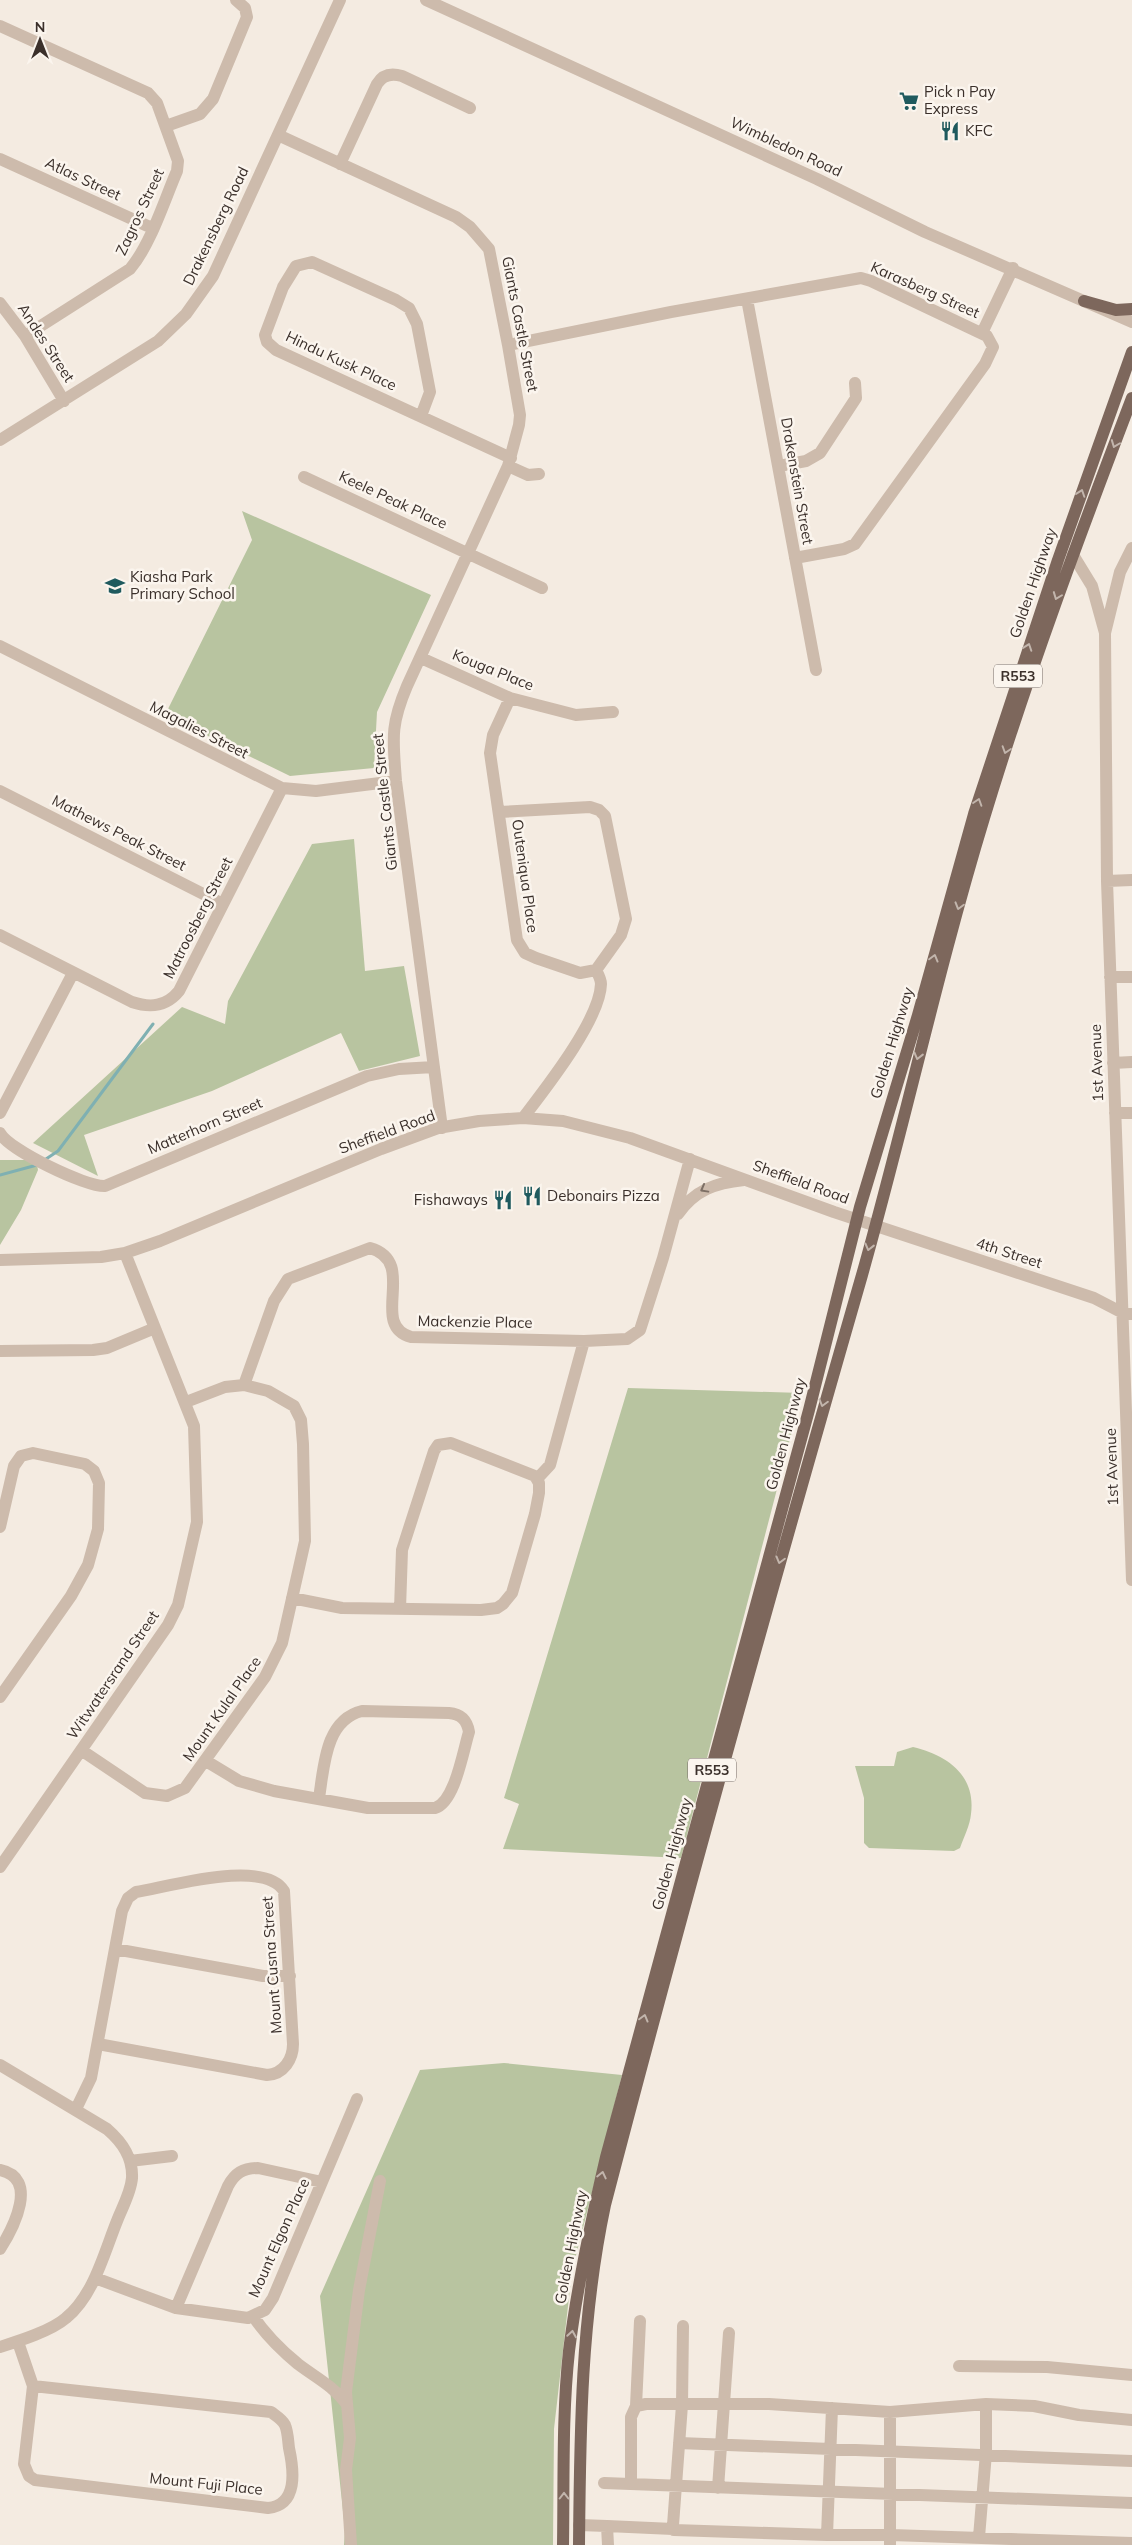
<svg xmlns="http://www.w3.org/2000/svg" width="1132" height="2545" font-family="Mulish,sans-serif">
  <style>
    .green { fill: #b8c4a0 }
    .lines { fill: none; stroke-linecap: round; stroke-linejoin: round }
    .stream { stroke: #7fb0b2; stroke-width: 3 }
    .minor { stroke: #cdbbac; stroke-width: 12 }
    .major { stroke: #7d675c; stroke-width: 12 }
    .oneway { stroke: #c2b5ac }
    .oneway2 { stroke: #7d6f65 }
    .labels { text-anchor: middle; stroke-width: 5; stroke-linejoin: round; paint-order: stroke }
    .shield { fill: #fbf5ee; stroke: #756b66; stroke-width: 1 }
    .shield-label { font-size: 14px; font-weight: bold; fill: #3b302b }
    .poi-label { font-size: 15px; fill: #3b302b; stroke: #fbf5ee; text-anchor: start }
    .street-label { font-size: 15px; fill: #3b302b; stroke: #fbf5ee }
  </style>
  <rect width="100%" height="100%" fill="#f4ebe1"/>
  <path class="green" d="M 242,511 L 431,595 L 377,712 L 374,768 L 290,776 L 165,715 L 252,540 Z
    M 354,839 L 365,971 L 404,966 L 420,1056 L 359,1071 L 341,1033 L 212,1091 L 84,1135 L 98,1176 L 33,1143 L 182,1007 L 225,1024 L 228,1001 L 312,844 Z
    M 0,1160 L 27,1160 L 37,1165 L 38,1170 L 21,1210 L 0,1245 Z
    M 628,1388 L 802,1393 L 681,1858 L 503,1849 L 519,1804 L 504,1798 Z
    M 913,1747 C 947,1755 976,1775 971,1814 C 970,1825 964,1837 960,1848 L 954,1851 L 869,1848 L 864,1843 L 864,1798 L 855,1766 L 894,1766 L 897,1752 Z
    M 504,2063 L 622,2075 L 572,2271 L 554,2429 L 553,2545 L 344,2545 L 345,2530 L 320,2296 L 420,2070 Z"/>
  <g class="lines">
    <path class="stream" d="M 46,1159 L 58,1151 L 153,1024
      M 0,1175 L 37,1165"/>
    <path class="minor" d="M 426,0 L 817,179 L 925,232 L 1132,322
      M 0,26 L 148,93 L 157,103 L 178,161 L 177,171 C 164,201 151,244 130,269 L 25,336
      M 166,126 L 200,114 L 213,99 L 247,17 L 245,8 L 236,0
      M 278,135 L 456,217 L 470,227 L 489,249 L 508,345 L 520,415 L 519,425 L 508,466 L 407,686 C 390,726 393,739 396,781 L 442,1128
      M 0,159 L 152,228
      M 340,164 L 377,84 C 383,74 392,73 402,76 L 470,108
      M 747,299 L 816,670
      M 0,303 L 25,336 L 64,401
      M 982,333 L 1013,268
      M 508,345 L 671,312 L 861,278 L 871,281 L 987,336 L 993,347 L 985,364 L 855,544 L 844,549 L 795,558
      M 421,416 L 430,392 L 417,324 L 409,308 L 396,300 L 312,262 L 296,266 L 283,287 L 265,335 L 267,342 L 276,350 L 511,458
      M 0,440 L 158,341 L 186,314 L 213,276 L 340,0
      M 508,466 L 528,475 L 539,474
      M 779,466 L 806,461 L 820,453 L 856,398 L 855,383
      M 304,477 L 542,588
      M 1132,548 L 1120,572 L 1105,633 L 1107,881 L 1132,1580
      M 1073,555 L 1092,586 L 1105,633
      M 0,646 L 282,788 L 316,791 L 396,781
      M 421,658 L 510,698 L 576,715 L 613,712
      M 0,791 L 223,904
      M 499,812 L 590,807 L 599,810 L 605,816 L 626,919 L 621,935 L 596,970 L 580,973 L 536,958 L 525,953 L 517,940 L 490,753 L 493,735 L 510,698
      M 1107,881 L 1132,880
      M 0,935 L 132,1002 C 150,1008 166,1007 179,991 L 282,788
      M 1110,977 L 1132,977
      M 1113,1063 L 1132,1062
      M 0,1113 L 73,973
      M 1115,1113 L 1132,1113
      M 523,1118 C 545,1089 600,1020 601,984 C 601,979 598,974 596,970
      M 0,1133 C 9,1150 86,1187 105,1186 L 367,1076 L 399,1069 L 434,1067
      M 678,1214 C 695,1190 715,1183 744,1180
      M 0,1260 L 101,1257 L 125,1253 L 160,1241 L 381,1149 L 438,1128 L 479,1121 L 523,1118 L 563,1121 L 630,1138 L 834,1212 L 1094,1298 L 1121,1312 L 1132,1314
      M 0,1351 L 93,1350 L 107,1348 L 155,1328
      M 244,1385 L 274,1301 L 288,1279 L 370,1248 C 419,1262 368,1325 411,1337 L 584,1341 L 627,1339 L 640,1330 L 663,1258 L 690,1159
      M 537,1479 L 550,1465 L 584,1341
      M 0,1527 L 14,1466 L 21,1456 L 33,1453 L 85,1464 L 94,1471 L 99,1483 L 98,1529 L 88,1565 L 71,1596 L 0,1697
      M 292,1598 L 342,1608 L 481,1610 L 497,1608 L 503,1604 L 512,1593 L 535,1514 L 539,1493 L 539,1483 L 535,1476 L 451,1443 L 438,1445 L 434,1451 L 402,1550 L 400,1609
      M 81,1750 L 145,1793 L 167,1796 L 185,1788 L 265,1677 L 282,1643 L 305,1541 L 303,1444 L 301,1420 L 294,1406 L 268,1391 L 244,1385 L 225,1387 L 186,1402
      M 206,1761 L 239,1781 L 274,1791 L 368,1808 L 435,1808 C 455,1802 463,1751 469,1732 C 467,1720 461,1714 449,1713 L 362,1711 C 325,1720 324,1767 319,1798
      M 0,1867 L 168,1625 L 178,1605 L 197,1522 L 194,1426 L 125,1253
      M 115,1949 L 263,1976 L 290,1976
      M 0,2065 L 107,2129 C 122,2142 133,2157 132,2178 C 131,2192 122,2208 117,2221 C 104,2253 94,2295 66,2318 C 51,2331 19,2341 0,2347
      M 76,2109 L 91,2078 L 122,1911 L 128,1898 L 136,1892 C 168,1887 264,1858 284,1891 L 293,2044 C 293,2059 284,2074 267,2075 L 98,2044
      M 130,2161 L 172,2156
      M 0,2170 C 39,2178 14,2227 0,2249
      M 95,2278 L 176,2308 L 248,2318 L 265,2310 L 273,2298 L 357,2099
      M 176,2308 L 228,2186 C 235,2173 243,2168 258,2168 L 322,2182
      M 253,2316 C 265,2334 281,2350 298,2364 C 315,2377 333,2386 346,2403
      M 683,2326 L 682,2405 L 673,2525 L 674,2530 L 827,2535 L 891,2535 L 1132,2543
      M 18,2342 L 33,2386 L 271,2412 C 276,2416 282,2419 285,2425 C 288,2432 288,2441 289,2448 C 294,2471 298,2505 268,2508 L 35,2480 L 29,2476 L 24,2464 L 33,2386
      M 959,2366 L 1047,2367 L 1132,2375
      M 636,2406 L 640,2321
      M 890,2412 L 890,2545
      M 679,2443 L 1132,2461
      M 604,2483 L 1132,2503
      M 631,2483 L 631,2417 L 636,2406 L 646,2404 L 769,2404 L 890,2412 L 986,2404 L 1034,2406 L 1079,2415 L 1132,2420
      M 718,2488 L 729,2333
      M 579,2525 L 607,2526
      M 827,2535 L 832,2408
      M 979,2537 L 986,2453 L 986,2404
      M 351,2545 L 346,2470 L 350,2438 L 346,2392 L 359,2290 L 380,2181
      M 608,2545 L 607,2526 L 673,2529"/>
    <path class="major" d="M 1084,301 L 1116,310 L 1132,309
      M 563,2545 C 564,2481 562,2415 569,2351 C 577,2286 591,2221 606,2157 L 809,1410 L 860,1207 L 918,1015 L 974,814 L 1058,560 L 1132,352
      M 579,2545 C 580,2430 581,2318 605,2205 C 686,1894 773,1584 862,1275 C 905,1123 938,969 984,818 C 1027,676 1079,537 1132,398"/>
  </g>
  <defs><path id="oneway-chevron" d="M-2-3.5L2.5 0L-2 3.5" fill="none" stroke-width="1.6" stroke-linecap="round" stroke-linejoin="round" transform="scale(1.25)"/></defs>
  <g class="oneway">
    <use href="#oneway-chevron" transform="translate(1115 444) rotate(111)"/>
    <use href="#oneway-chevron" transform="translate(1081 493) rotate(-71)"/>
    <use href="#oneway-chevron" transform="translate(1057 596) rotate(111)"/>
    <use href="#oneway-chevron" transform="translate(1028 647) rotate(-71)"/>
    <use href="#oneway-chevron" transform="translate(1006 750) rotate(108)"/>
    <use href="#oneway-chevron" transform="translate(978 802) rotate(-72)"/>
    <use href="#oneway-chevron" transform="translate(959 906) rotate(106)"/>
    <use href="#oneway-chevron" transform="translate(934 958) rotate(-75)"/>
    <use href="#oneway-chevron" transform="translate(918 1056) rotate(104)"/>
    <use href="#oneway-chevron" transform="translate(869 1247) rotate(104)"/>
    <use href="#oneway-chevron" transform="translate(823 1403) rotate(106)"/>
    <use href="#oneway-chevron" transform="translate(780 1560) rotate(105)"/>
    <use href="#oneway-chevron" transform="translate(644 2018) rotate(-75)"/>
    <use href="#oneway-chevron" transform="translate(602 2175) rotate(-77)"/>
    <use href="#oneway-chevron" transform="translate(572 2334) rotate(-81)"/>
    <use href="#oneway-chevron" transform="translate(564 2496) rotate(-90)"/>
  </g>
  <use class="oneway2" href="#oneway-chevron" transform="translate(704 1189) rotate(151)"/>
  <defs>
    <symbol id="supermarket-bare" viewBox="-9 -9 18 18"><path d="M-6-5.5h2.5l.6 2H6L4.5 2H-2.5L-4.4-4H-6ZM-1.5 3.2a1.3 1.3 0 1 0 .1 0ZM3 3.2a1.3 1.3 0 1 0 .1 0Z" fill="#1f5a5e" stroke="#fbf5ee" stroke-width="2.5" paint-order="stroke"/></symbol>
    <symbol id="restaurant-bare" viewBox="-9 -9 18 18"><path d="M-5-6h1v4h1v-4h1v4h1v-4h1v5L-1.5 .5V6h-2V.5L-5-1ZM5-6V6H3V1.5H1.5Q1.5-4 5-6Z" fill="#1f5a5e" stroke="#fbf5ee" stroke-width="2.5" paint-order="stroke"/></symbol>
    <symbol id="school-bare" viewBox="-9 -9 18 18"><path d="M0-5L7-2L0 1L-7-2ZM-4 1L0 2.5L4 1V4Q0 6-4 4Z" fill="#1f5a5e" stroke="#fbf5ee" stroke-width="2.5" paint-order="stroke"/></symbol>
  </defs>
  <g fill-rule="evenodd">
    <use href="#supermarket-bare" x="895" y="87" width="28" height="28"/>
    <use href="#restaurant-bare" x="936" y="117" width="28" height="28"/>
    <use href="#school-bare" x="101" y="572" width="28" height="28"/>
    <use href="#restaurant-bare" x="518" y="1182" width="28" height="28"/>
    <use href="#restaurant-bare" x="489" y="1186" width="28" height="28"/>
  </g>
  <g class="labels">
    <g class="shield">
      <rect x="994" y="664.5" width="48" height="23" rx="4"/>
      <rect x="688" y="1758.5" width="48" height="23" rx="4"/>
    </g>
    <g class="shield-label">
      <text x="1018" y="681">R553</text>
      <text x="712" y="1775">R553</text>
    </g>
    <g class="poi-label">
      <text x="924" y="97">Pick n Pay<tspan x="924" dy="17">Express</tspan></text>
      <text x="965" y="136">KFC</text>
      <text x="130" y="582">Kiasha Park<tspan x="130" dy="17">Primary School</tspan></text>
      <text x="547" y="1201">Debonairs Pizza</text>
      <text x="488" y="1205" text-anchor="end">Fishaways</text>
    </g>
    <g class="street-label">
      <text transform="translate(786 147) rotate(25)" y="5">Wimbledon Road</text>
      <text transform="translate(83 179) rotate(25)" y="5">Atlas Street</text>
      <text transform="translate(140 212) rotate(-65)" y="5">Zagros Street</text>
      <text transform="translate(216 226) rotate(-64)" y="5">Drakensberg Road</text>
      <text transform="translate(925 290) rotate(24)" y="5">Karasberg Street</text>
      <text transform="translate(520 324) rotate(79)" y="5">Giants Castle Street</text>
      <text transform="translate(46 343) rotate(57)" y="5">Andes Street</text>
      <text transform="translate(341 361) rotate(25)" y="5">Hindu Kusk Place</text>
      <text transform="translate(797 481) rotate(80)" y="5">Drakenstein Street</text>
      <text transform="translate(393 500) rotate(25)" y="5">Keele Peak Place</text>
      <text transform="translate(1033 583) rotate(-71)" y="5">Golden Highway</text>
      <text transform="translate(493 670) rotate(22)" y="5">Kouga Place</text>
      <text transform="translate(199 730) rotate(27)" y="5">Magalies Street</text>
      <text transform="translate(385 802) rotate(-96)" y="5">Giants Castle Street</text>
      <text transform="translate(119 833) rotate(27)" y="5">Mathews Peak Street</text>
      <text transform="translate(525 876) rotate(82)" y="5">Outeniqua Place</text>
      <text transform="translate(198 918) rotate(-63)" y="5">Matroosberg Street</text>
      <text transform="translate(892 1043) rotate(-73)" y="5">Golden Highway</text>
      <text transform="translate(1097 1063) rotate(-92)" y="5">1st Avenue</text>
      <text transform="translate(205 1126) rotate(-23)" y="5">Matterhorn Street</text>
      <text transform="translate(387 1132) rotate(-20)" y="5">Sheffield Road</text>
      <text transform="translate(801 1182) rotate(20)" y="5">Sheffield Road</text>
      <text transform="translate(1009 1253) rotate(18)" y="5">4th Street</text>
      <text transform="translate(475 1322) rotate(1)" y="5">Mackenzie Place</text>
      <text transform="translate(786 1434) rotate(-75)" y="5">Golden Highway</text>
      <text transform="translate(1112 1467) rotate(-92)" y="5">1st Avenue</text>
      <text transform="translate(113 1675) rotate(-56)" y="5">Witwatersrand Street</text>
      <text transform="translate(222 1709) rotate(-55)" y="5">Mount Kulal Place</text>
      <text transform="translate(672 1854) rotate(-75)" y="5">Golden Highway</text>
      <text transform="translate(272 1965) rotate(-94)" y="5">Mount Cusna Street</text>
      <text transform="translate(279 2238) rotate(-66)" y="5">Mount Elgon Place</text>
      <text transform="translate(571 2247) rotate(-79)" y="5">Golden Highway</text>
      <text transform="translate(206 2484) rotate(6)" y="5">Mount Fuji Place</text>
    </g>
  </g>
  <g transform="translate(40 40)" stroke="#fbf5ee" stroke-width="4" paint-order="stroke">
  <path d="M0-4L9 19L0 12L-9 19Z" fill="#3b302b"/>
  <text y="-8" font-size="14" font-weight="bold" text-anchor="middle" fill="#3b302b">N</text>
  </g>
</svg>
